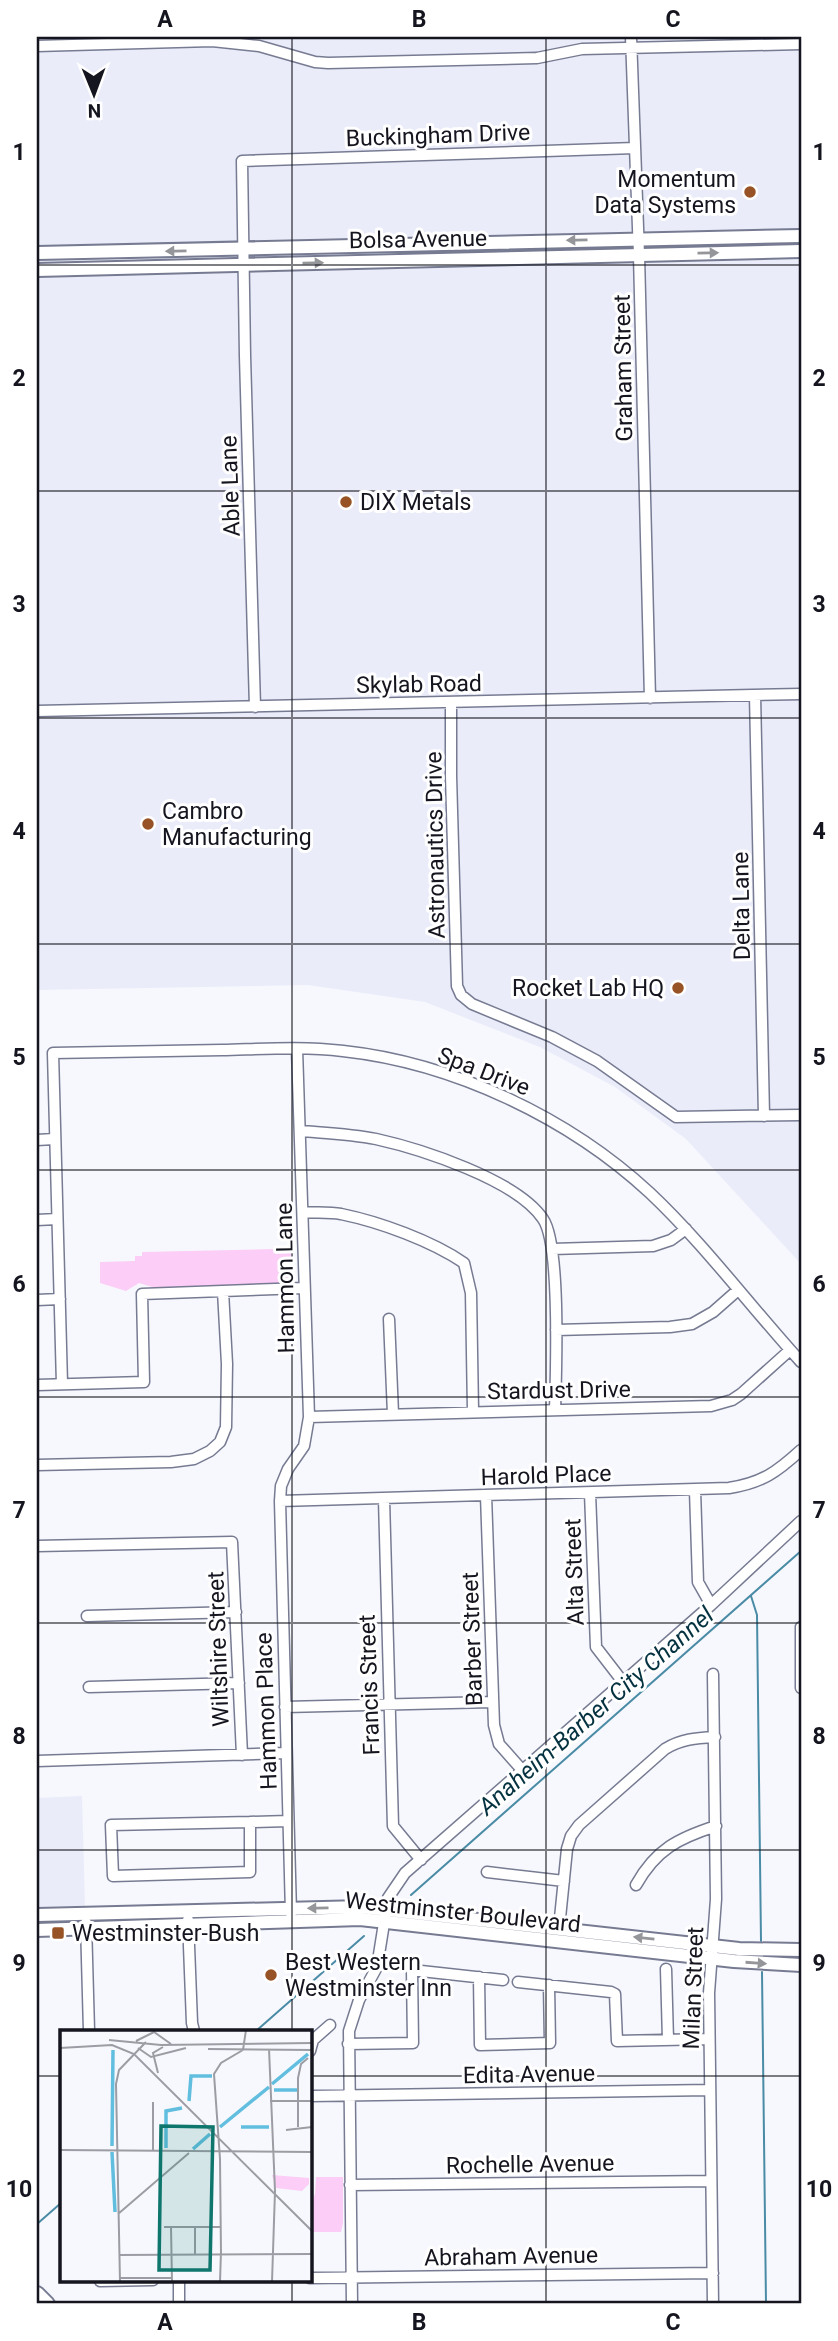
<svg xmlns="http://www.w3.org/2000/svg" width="838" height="2341" font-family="Roboto,sans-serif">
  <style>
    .built { fill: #eaecf9 }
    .green { fill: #fccdf6 }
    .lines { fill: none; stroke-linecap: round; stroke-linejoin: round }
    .stream { stroke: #4a8ba5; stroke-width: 2 }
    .minor-casing { stroke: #777b92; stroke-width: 13 }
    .major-casing { stroke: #777b92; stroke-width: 16 }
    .highway-casing { stroke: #777b92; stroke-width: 18 }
    .minor { stroke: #fff; stroke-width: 10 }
    .major { stroke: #fff; stroke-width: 12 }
    .highway { stroke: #fff; stroke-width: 14 }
    .oneway { fill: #95969a }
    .grid { fill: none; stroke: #14151e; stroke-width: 2; stroke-opacity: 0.55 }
    .poi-dot { fill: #975326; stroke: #fff; stroke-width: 2.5 }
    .labels { text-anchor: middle; stroke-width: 6; stroke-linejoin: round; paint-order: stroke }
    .street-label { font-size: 23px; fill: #14151e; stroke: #fff }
    .poi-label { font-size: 23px; fill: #14151e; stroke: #fff; text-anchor: start }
    .water-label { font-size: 24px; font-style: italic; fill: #053240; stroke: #fff }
    .inset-river { fill: none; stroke: #61bedf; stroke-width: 3.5 }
    .inset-road { fill: none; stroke: #9c9da4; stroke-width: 2 }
    .view { fill: #0f766e; fill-opacity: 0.15; stroke: #0f766e; stroke-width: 3.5 }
    .inset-edge { fill: none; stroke: #14151e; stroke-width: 3.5 }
    .neatline { fill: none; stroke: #14151e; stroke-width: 2.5 }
    .grid-label { font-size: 23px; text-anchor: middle; font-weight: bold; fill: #14151e }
  </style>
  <rect width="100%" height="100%" fill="#f7f8fd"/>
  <path class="built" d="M 37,37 L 801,37 L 801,1264 L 686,1139 L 615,1087 L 540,1047 L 425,1002 L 308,985 L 37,990 Z
    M 82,1796 L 85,1906 L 37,1907 L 37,1798 Z"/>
  <path class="green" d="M 277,1249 L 277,1251 L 291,1250 L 292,1285 L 159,1289 L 139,1283 L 126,1291 L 100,1283 L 100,1262 L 135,1261 L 135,1256 L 142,1256 L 142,1252 Z
    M 316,2177 L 343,2177 L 343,2223 L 341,2232 L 312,2232 L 312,2201 L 315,2194 Z"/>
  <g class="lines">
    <path class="stream" d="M 751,1596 L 757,1615 L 761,1941
      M 411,1895 L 801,1551
      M 762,1972 L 766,2304
      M 256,2031 L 364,1936
      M 37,2224 L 61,2203"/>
    <defs>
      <path id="minor" d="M 631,37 L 639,255 L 650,698
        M 37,46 L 212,41 L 259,46 L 315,62 L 328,63 L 537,58 L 582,49 L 801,44
        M 755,695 L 764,1116
        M 451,702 L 451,776 L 457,986 L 461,995 L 472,1004 L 552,1037 L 597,1061 L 676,1117 L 801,1115
        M 255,707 L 245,356 L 242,161 L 635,148
        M 37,711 L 801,694
        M 301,1131 C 325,1133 351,1134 376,1139 C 421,1149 517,1180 543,1219 C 561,1245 556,1373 555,1410
        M 37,1140 L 54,1139
        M 303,1212 C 315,1213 329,1212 341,1214 C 380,1222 432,1241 464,1263 L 471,1293 L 473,1411
        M 37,1220 L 57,1219
        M 552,1249 L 653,1246 L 671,1240 L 686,1229
        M 37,1300 L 60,1299
        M 389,1319 L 393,1414
        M 556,1330 L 670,1327 L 692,1324 L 713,1312 L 738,1290
        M 62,1384 L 53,1053 C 109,1052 165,1051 222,1050 C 262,1049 303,1046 343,1051 C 454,1063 569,1118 650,1193 C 705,1245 750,1306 801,1362
        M 37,1385 L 144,1382 L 142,1294 L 304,1288
        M 309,1417 L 711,1406 L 732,1400 L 741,1394 L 790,1350
        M 37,1465 L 171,1462 L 194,1459 L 210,1451 L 220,1442 L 226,1427 L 227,1364 L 223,1291
        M 695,1490 L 698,1582 L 711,1605
        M 590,1493 L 596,1647 L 623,1682
        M 486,1495 L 494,1725 L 499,1744 L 523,1771
        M 384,1499 L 393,1826 L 421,1860
        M 280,1501 L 729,1488 C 762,1483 777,1472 801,1450
        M 37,1546 L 232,1542 L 242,1755
        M 87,1616 L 236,1612
        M 801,1627 L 801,1688
        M 89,1687 L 239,1683
        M 285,1707 L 492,1702
        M 37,1761 L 286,1753
        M 250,1822 L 250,1872 L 113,1876 L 111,1825 Z
        M 250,1822 L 288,1821
        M 487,1872 L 564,1881
        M 636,1885 C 656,1849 679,1838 716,1826
        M 291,1913 L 280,1501 L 281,1486 L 288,1469 L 304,1446 L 309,1417 L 297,1049
        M 188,1920 L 192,2023 L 194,2031
        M 86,1923 L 89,2031
        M 559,1928 L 567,1849 L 571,1836 L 579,1825 L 665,1749 C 681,1739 696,1738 715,1737
        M 666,1969 L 668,2040
        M 479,1977 L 480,2045 L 550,2043 L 549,1985
        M 518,1982 L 611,1992 L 615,1994 L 617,2041 L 709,2039
        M 348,2044 L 413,2043 L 412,1970 L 503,1980
        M 310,2051 L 313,2040 L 330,2025
        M 310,2096 L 710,2090
        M 350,2185 L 711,2181
        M 310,2278 L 713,2273
        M 179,2280 L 179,2304
        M 100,2281 L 153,2280
        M 352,2304 L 349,2031 L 359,2000 L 377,1967 L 388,1898 L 405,1873 L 711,1605 L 801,1521
        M 713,2304 L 709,1993 L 716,1899 L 713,1674"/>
      <path id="major" d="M 37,253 L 801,236
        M 37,270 L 801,251
        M 37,1915 L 362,1907 L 739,1949 L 801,1950
        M 37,1930 L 360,1919 L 734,1961 L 801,1965"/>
      <path id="highway" d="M 37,2294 L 47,2304"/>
    </defs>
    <use href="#minor" class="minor-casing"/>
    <use href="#major" class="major-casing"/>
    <use href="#highway" class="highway-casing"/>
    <use href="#minor" class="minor"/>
    <use href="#major" class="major"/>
    <use href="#highway" class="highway"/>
  </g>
  <defs><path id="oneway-solid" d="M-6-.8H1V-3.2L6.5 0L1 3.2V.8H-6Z" transform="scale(1.75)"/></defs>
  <g class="oneway">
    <use href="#oneway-solid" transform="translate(577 240) rotate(179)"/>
    <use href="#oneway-solid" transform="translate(176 251) rotate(179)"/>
    <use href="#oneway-solid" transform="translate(708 253) rotate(-1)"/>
    <use href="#oneway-solid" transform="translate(313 263) rotate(-1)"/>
    <use href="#oneway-solid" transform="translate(318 1908) rotate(179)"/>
    <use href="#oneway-solid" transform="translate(644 1938) rotate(-174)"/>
    <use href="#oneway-solid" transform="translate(756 1963) rotate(4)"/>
  </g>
  <path class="grid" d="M 292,37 L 292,2031M 546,37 L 546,2304M 37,265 L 801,265M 37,491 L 801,491M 37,718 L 801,718M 37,944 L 801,944M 37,1170 L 801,1170M 37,1397 L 801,1397M 37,1623 L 801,1623M 37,1850 L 801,1850M 37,2076 L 61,2076M 310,2076 L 801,2076M 292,2280 L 292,2304"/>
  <g class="poi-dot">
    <circle cx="750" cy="192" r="7"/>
    <circle cx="346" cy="502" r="7"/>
    <circle cx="148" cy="824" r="7"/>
    <circle cx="678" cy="988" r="7"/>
    <rect x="51" y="1926" width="14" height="14" rx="3.5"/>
    <circle cx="271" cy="1975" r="7"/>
  </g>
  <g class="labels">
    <g class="street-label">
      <text transform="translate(438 135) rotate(-2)" y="8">Buckingham Drive</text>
      <text transform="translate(418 239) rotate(-1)" y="8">Bolsa Avenue</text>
      <text transform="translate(623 368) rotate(-91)" y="8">Graham Street</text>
      <text transform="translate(230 486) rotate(-92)" y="8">Able Lane</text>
      <text transform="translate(419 684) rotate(-1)" y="8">Skylab Road</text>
      <text transform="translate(435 845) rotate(-91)" y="8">Astronautics Drive</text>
      <text transform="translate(741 906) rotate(-91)" y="8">Delta Lane</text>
      <text transform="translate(484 1071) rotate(21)" y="8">Spa Drive</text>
      <text transform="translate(285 1278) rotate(-91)" y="8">Hammon Lane</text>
      <text transform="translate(559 1390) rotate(-1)" y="8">Stardust Drive</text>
      <text transform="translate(546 1475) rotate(-2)" y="8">Harold Place</text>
      <text transform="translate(574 1572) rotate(-92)" y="8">Alta Street</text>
      <text transform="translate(472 1639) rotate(-92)" y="8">Barber Street</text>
      <text transform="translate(218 1649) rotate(-92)" y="8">Wiltshire Street</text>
      <text transform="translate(369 1685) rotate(-92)" y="8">Francis Street</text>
      <text transform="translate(266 1711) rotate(-92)" y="8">Hammon Place</text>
      <text transform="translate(463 1912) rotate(6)" y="8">Westminster Boulevard</text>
      <text transform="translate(693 1988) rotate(-88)" y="8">Milan Street</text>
      <text transform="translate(529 2074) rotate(-1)" y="8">Edita Avenue</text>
      <text transform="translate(530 2164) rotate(-1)" y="8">Rochelle Avenue</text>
      <text transform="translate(511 2256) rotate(-1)" y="8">Abraham Avenue</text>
    </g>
    <g class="poi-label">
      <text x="736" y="187" text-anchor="end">Momentum<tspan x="736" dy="26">Data Systems</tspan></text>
      <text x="360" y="510">DIX Metals</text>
      <text x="162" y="819">Cambro<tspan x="162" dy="26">Manufacturing</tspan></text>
      <text x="664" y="996" text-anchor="end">Rocket Lab HQ</text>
      <text x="72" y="1941">Westminster-Bush</text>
      <text x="285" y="1970">Best Western<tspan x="285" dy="26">Westminster Inn</tspan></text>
    </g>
    <g class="water-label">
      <text transform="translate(596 1711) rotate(-41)" y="8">Anaheim-Barber City Channel</text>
    </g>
  </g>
  <g transform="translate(60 2030)">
    <rect width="252" height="252" fill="#f7f8fd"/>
    <path d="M 212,145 L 249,148 L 249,154 L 242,161 L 216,158 Z" fill="#fccdf6"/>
    <path class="inset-river" d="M 212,54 L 248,24M 214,60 L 237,60M 129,71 L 131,46 L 152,46M 160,97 L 209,57M 181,97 L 209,97M 52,116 L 53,20M 106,118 L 106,81 L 122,78M 133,119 L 150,104M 52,122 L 55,182"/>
    <path class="inset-road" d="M 49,10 L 101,15 L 252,13M 76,11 L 94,2 L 111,14M 0,18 L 52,15 L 74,24 L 252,201M 78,18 L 91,27 L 126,18M 148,19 L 252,20M 209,19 L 215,161 L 212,252M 98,43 L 93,23 L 103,17M 210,71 L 252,71M 238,97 L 238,48 L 241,34 L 248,28M 226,100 L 252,97M 0,120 L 252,122M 93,121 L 93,72M 160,129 L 154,44 L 161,33 L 183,20 L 186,0M 160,129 L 161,225M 58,184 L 129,123M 104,197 L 161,197M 111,197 L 112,252M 135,197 L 135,224M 59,225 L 252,224M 60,248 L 112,248M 60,252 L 56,54 L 59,40 L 86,12M 160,252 L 161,221"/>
    <path class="view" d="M 101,96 L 153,97 L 150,240 L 99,240 Z"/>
    <rect width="252" height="252" class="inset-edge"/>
  </g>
  <rect width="838" height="2341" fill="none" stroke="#ffffff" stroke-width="77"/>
  <g transform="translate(94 94) rotate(179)" stroke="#ffffff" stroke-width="5" paint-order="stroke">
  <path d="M0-5L12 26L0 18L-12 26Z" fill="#14151e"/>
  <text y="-10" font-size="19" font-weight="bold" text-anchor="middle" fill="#14151e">N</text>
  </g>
  <rect x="38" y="38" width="762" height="2264" class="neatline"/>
  <g class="grid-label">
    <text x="165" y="27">A</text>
    <text x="419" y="27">B</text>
    <text x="673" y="27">C</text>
    <text x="19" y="160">1</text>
    <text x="819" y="160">1</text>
    <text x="19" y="386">2</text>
    <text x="819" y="386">2</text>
    <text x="19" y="612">3</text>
    <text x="819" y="612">3</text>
    <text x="19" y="839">4</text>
    <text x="819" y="839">4</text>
    <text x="19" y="1065">5</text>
    <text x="819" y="1065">5</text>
    <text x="19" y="1292">6</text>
    <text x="819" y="1292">6</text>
    <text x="19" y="1518">7</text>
    <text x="819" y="1518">7</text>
    <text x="19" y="1744">8</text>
    <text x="819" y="1744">8</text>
    <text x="19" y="1971">9</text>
    <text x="819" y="1971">9</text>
    <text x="19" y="2197">10</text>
    <text x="819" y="2197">10</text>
    <text x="165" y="2330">A</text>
    <text x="419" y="2330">B</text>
    <text x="673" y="2330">C</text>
  </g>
</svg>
